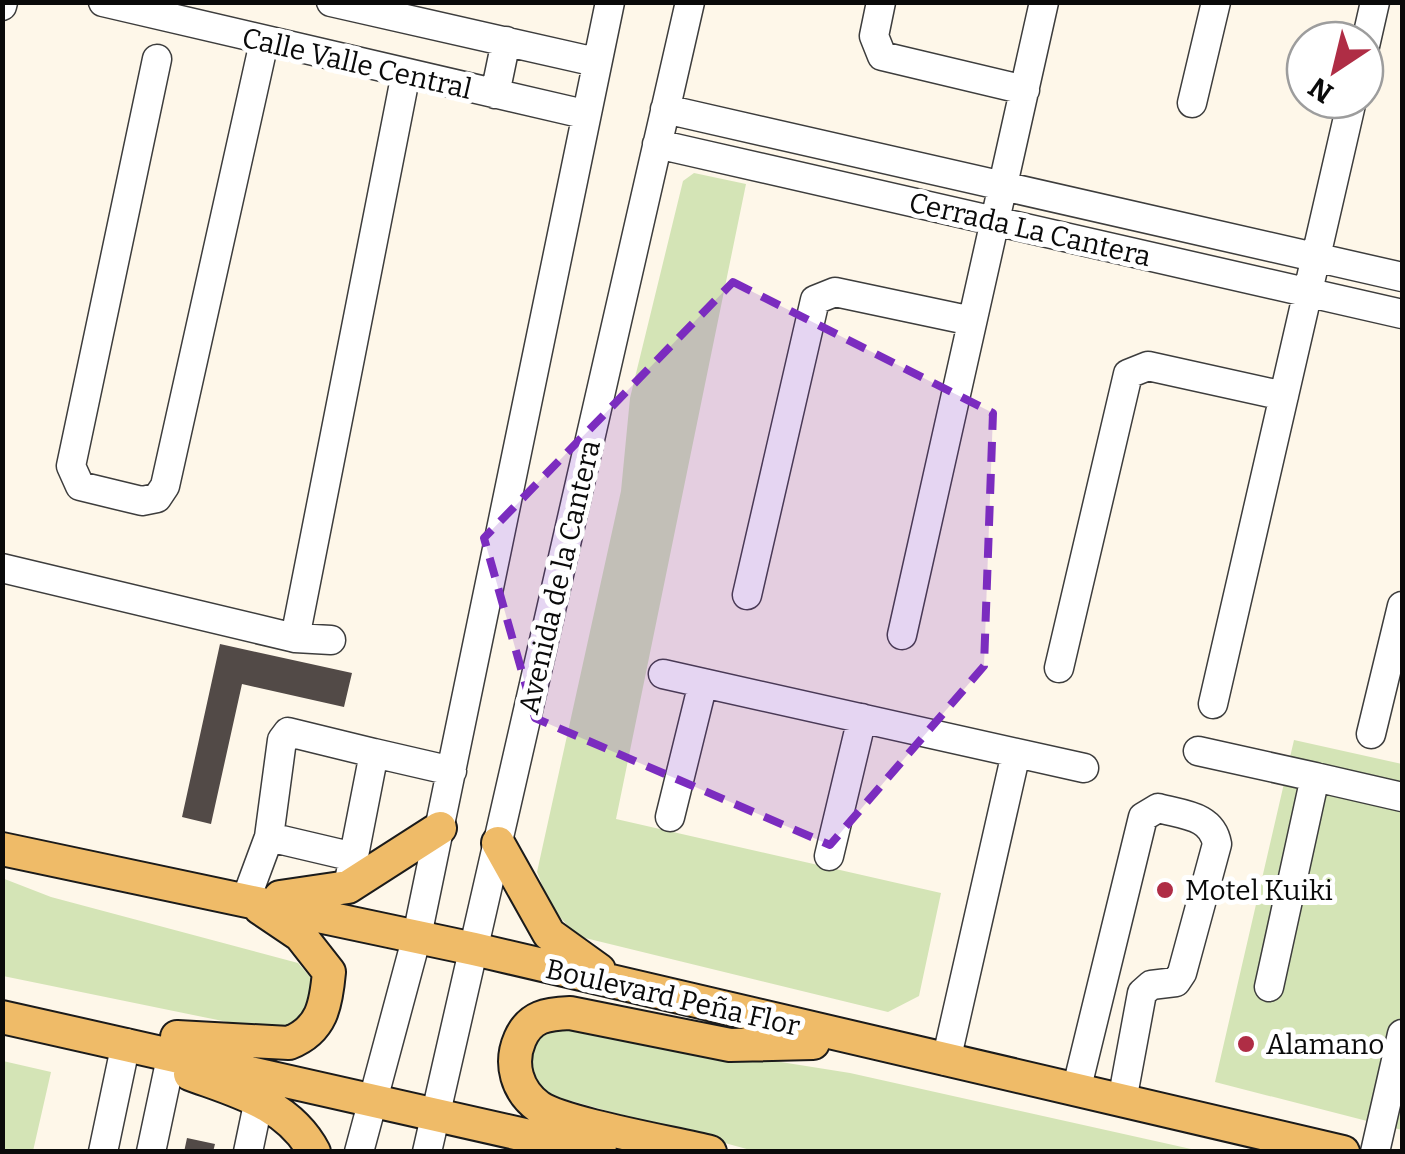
<svg xmlns="http://www.w3.org/2000/svg" width="1405" height="1154" font-family="Bitter,serif">
  <style>
    .green { fill: #d4e4b6 }
    .building { fill: #524a47 }
    .lines { fill: none; stroke-linecap: round; stroke-linejoin: round }
    .minor-casing { stroke: #3d3d3d; stroke-width: 31 }
    .major-casing { stroke: #1b1b1b; stroke-width: 36 }
    .minor { stroke: #fff; stroke-width: 28 }
    .major { stroke: #efbb68; stroke-width: 32 }
    .marked { fill: #7b2cbf; fill-opacity: 0.2; stroke: #7b2cbf; stroke-width: 8; stroke-dasharray: 20 12; stroke-linejoin: round }
    .poi-dot { fill: #af2d45; stroke: #fff; stroke-width: 4 }
    .labels { text-anchor: middle; stroke-width: 10; stroke-linejoin: round; paint-order: stroke }
    .street-label { font-size: 28px; fill: #0a0a0a; stroke: #fff }
    .poi-label { font-size: 28px; fill: #0a0a0a; stroke: #fff; text-anchor: start }
  </style>
  <rect width="100%" height="100%" fill="#fef7e9"/>
  <path class="green" d="M 694,173 L 746,184 L 616,819 L 941,893 L 919,996 L 888,1012 L 577,936 L 551,907 L 537,872 L 621,491 L 630,398 L 683,181 Z
    M 1294,740 L 1402,764 L 1402,1130 L 1215,1082 Z
    M 2,878 L 51,897 L 298,963 L 317,985 L 317,1007 L 281,1033 L 3,976 Z
    M 557,1026 L 850,1073 L 1200,1151 L 754,1151 L 542,1093 L 525,1070 L 534,1038 Z
    M 3,1061 L 51,1072 L 33,1151 L 3,1151 Z"/>
  <path class="building" d="M 220,644 L 352,673 L 344,707 L 242,684 L 211,824 L 182,817 Z
    M 187,1138 L 215,1144 L 213,1152 L 184,1152 Z"/>
  <g class="lines">
    <defs>
      <path id="minor" d="M 103,2 L 584,114
        M 331,2 L 596,62
        M 881,2 L 874,36 L 882,56 L 1025,90
        M 2,6 L 3,2
        M 1365,46 L 1375,2
        M 157,59 L 71,466 L 80,486 L 142,501 L 157,498 L 165,486 L 264,42
        M 495,94 L 506,41
        M 1192,103 L 1216,2
        M 665,109 L 1402,277
        M 657,144 L 1402,314
        M 2,568 L 295,638 L 331,640
        M 747,595 L 815,300 L 835,292 L 972,321
        M 902,635 L 1044,2
        M 295,638 L 406,73
        M 1059,668 L 1128,374 L 1148,366 L 1284,396
        M 663,674 L 1084,768
        M 1213,704 L 1352,100
        M 1371,734 L 1402,606
        M 1198,751 L 1315,777
        M 670,817 L 703,683
        M 829,856 L 862,718
        M 354,857 L 269,837 L 282,740 L 288,732 L 374,753
        M 350,876 L 374,753 L 452,771
        M 246,899 L 269,837
        M 1269,987 L 1315,777 L 1402,797
        M 946,1061 L 1016,753
        M 1076,1091 L 1143,817 L 1158,808 C 1183,815 1212,815 1217,844 L 1182,973 L 1176,982 L 1151,985 L 1142,993 L 1122,1101
        M 103,1152 L 126,1043
        M 151,1152 L 172,1053
        M 248,1152 L 263,1080
        M 359,1152 L 417,936 L 610,2
        M 427,1152 L 690,2
        M 1375,1152 L 1402,1034"/>
      <path id="major" d="M 498,843 L 549,934 L 599,970
        M 2,849 L 474,949 L 1343,1152
        M 280,897 L 348,887 L 440,828
        M 2,1017 L 600,1152
        M 177,1037 L 289,1043 C 322,1030 326,1005 329,972 L 300,935 L 260,908
        M 190,1074 C 236,1091 289,1104 314,1152
        M 710,1152 C 674,1143 564,1124 539,1107 C 517,1091 509,1064 520,1039 C 530,1016 547,1014 570,1013 L 730,1045 L 813,1043"/>
    </defs>
    <use href="#minor" class="minor-casing"/>
    <use href="#major" class="major-casing"/>
    <use href="#minor" class="minor"/>
    <use href="#major" class="major"/>
  </g>
  <path class="marked" d="M 733,282 L 993,413 L 984,666 L 830,845 L 535,718 L 484,538 Z"/>
  <g class="poi-dot">
    <circle cx="1165" cy="890" r="10"/>
    <circle cx="1246" cy="1044" r="10"/>
  </g>
  <g class="labels">
    <g class="street-label">
      <text transform="translate(357 63) rotate(13)" y="10">Calle Valle Central</text>
      <text transform="translate(1030 229) rotate(13)" y="10">Cerrada La Cantera</text>
      <text transform="translate(559 577) rotate(-77)" y="10">Avenida de la Cantera</text>
      <text transform="translate(673 997) rotate(13)" y="10">Boulevard Peña Flor</text>
    </g>
    <g class="poi-label">
      <text x="1185" y="900">Motel Kuiki</text>
      <text x="1266" y="1054">Alamano</text>
    </g>
  </g>
  <rect width="1405" height="1154" fill="none" stroke="#0a0a0a" stroke-width="10"/>
  <g transform="translate(1335 70) rotate(215)"><circle r="48" fill="#ffffff" stroke="#9d9d9d" stroke-width="2.5"/>
  <path d="M0-8L18 38L0 25L-18 38Z" fill="#af2d45"/>
  <text y="-15" font-size="28" font-weight="bold" text-anchor="middle" fill="#0a0a0a">N</text>
  </g>
</svg>
